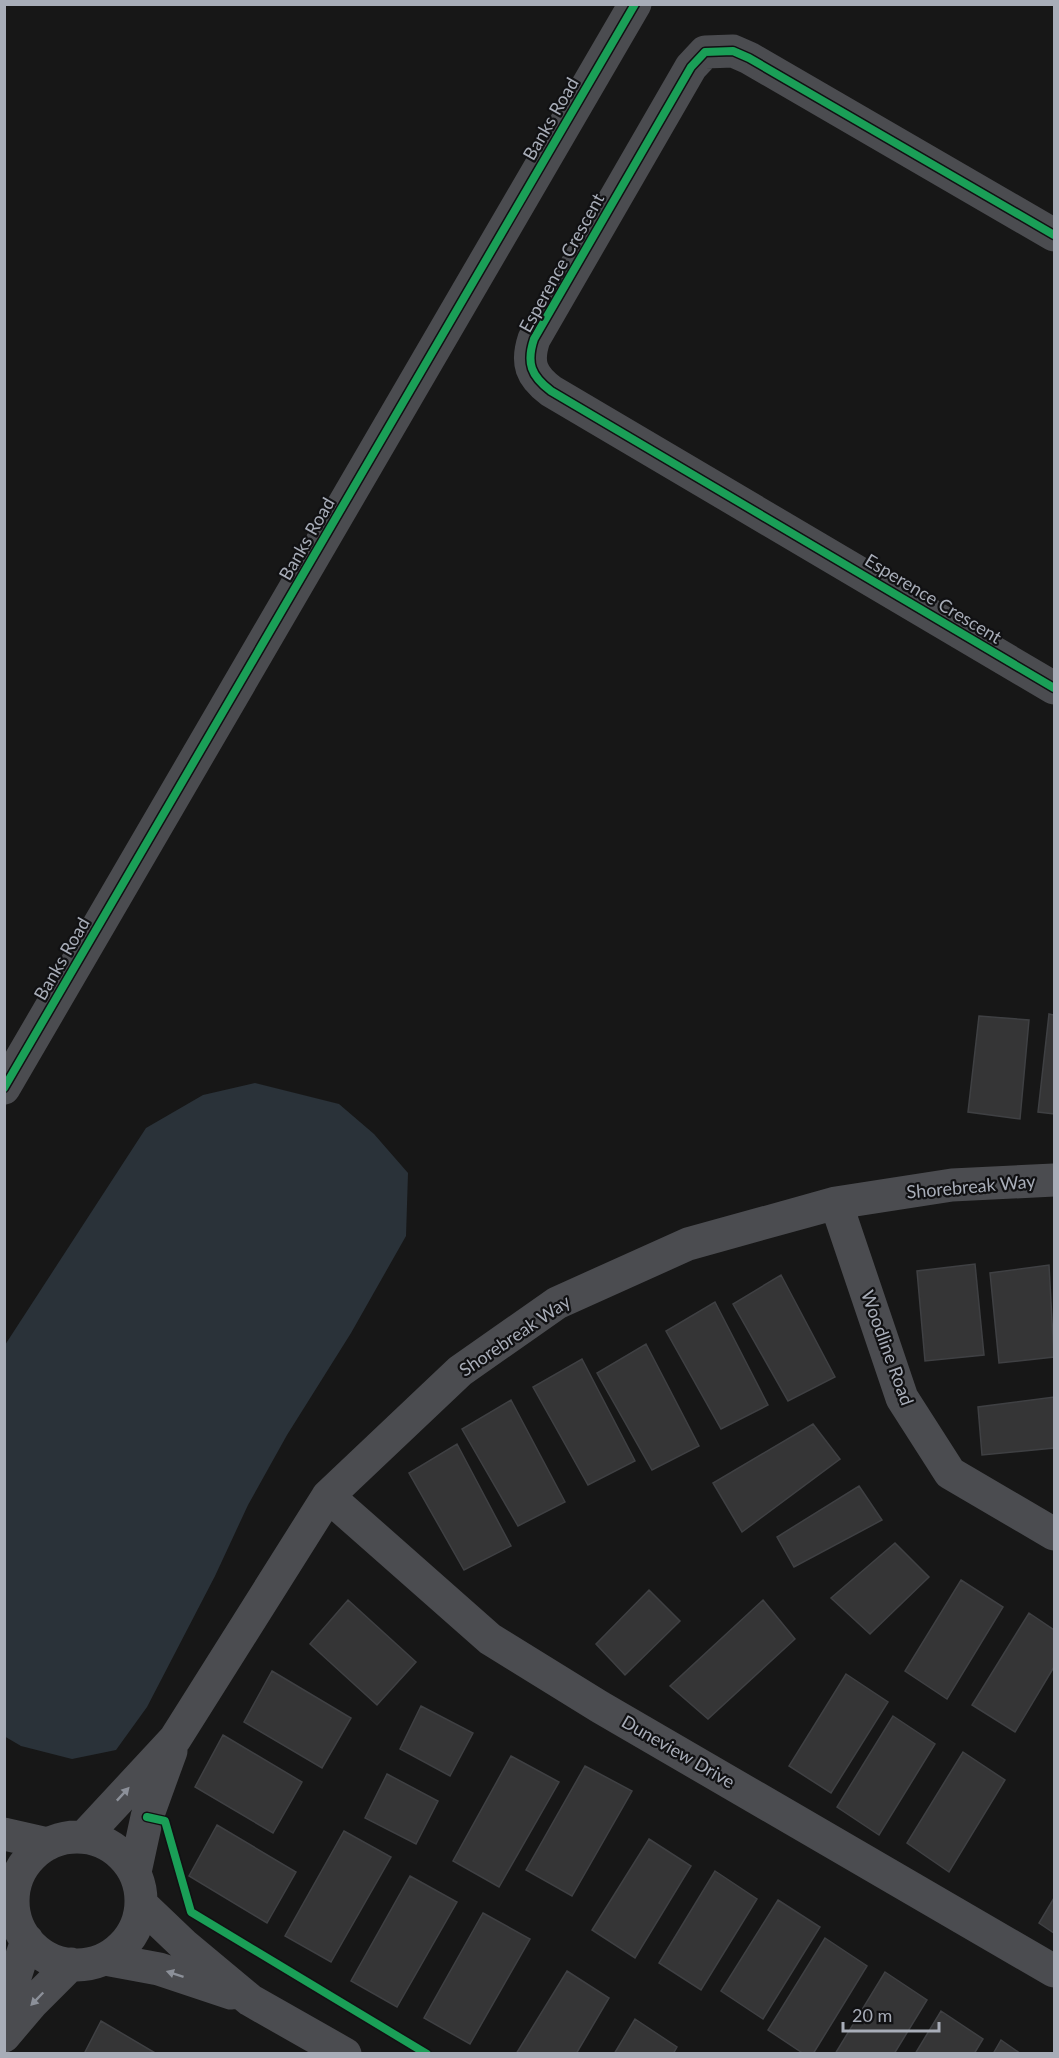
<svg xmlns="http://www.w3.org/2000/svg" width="1059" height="2058" font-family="Lato,sans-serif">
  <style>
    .water { fill: #2a3239 }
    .building { fill: #353536; stroke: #3f4043; stroke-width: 1.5 }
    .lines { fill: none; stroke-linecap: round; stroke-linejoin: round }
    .minor { stroke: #4b4c50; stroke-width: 33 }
    .cycleway-casing { stroke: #111113; stroke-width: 11 }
    .cycleway { stroke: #1a9f57; stroke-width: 8 }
    .oneway { fill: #8c9099 }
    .labels { text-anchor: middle; stroke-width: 4.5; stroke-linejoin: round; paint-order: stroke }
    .street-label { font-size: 18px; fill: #a8adb8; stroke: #111113 }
  </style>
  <rect width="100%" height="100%" fill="#171717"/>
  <path class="water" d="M 255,1083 L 339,1104 L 374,1134 L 408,1173 L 406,1236 L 351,1333 L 287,1435 L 248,1505 L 215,1576 L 147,1707 L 116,1750 L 72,1759 L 21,1746 L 4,1736 L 5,1345 L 146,1128 L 203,1095 Z"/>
  <path class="building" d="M 1049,1014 L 1054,1015 L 1054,1114 L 1038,1112 Z
    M 979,1016 L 1029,1020 L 1020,1119 L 968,1112 Z
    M 975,1264 L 984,1355 L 925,1361 L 917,1271 Z
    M 1049,1265 L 1054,1357 L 999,1363 L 990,1273 Z
    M 781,1275 L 835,1377 L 788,1401 L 733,1304 Z
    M 715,1302 L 768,1405 L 721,1429 L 666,1331 Z
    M 646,1344 L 699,1446 L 652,1470 L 597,1373 Z
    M 582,1359 L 635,1461 L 588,1485 L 533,1387 Z
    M 1054,1397 L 1054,1448 L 982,1455 L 978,1407 Z
    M 511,1400 L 565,1502 L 518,1526 L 462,1429 Z
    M 813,1424 L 840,1459 L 742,1532 L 713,1483 Z
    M 457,1444 L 511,1546 L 464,1570 L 409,1473 Z
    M 859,1486 L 882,1520 L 794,1567 L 777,1537 Z
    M 895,1543 L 929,1577 L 870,1634 L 831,1598 Z
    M 961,1580 L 1003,1607 L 947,1699 L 905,1671 Z
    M 649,1590 L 680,1621 L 625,1675 L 596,1644 Z
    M 348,1600 L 416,1662 L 377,1705 L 310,1644 Z
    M 763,1600 L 795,1639 L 708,1719 L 670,1686 Z
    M 1029,1613 L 1054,1630 L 1054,1667 L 1015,1732 L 972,1705 Z
    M 272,1671 L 351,1718 L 322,1768 L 244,1722 Z
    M 846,1674 L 888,1702 L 831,1793 L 789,1766 Z
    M 421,1706 L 473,1733 L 450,1776 L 400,1749 Z
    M 893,1716 L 935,1744 L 879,1835 L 837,1807 Z
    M 223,1735 L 302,1782 L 273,1833 L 195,1787 Z
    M 963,1752 L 1005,1780 L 949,1872 L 907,1843 Z
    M 511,1756 L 559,1782 L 499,1887 L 453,1861 Z
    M 585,1766 L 632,1791 L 572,1896 L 526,1870 Z
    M 387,1774 L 438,1801 L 416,1844 L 365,1818 Z
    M 217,1825 L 296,1872 L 267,1923 L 189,1876 Z
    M 344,1831 L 391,1857 L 331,1962 L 285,1936 Z
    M 649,1839 L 691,1866 L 635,1958 L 592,1930 Z
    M 715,1871 L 757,1899 L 701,1990 L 659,1963 Z
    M 410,1876 L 457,1902 L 397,2007 L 351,1981 Z
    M 1054,1898 L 1054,1933 L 1039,1923 Z
    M 778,1900 L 820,1927 L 763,2019 L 721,1991 Z
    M 483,1913 L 530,1939 L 470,2044 L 424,2018 Z
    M 825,1938 L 867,1966 L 813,2054 L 804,2054 L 768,2030 Z
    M 567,1971 L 609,1998 L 576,2054 L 516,2054 Z
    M 885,1972 L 927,2000 L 894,2054 L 835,2054 Z
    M 941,2011 L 983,2039 L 974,2054 L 915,2054 Z
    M 635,2019 L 677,2047 L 673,2054 L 614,2054 Z
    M 101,2021 L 157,2054 L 84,2054 Z
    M 1001,2040 L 1021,2054 L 993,2054 Z"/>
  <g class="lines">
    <path class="minor" d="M 1054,235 L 749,58 L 733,51 L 705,52 L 691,67 L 534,339 C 526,363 531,376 551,391 L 1054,688
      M 4,1088 L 635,4
      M 836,1203 L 902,1398 L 950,1473 L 1054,1534
      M 328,1496 L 490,1639 L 600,1707 L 1054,1971
      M 4,1834 L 48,1844
      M 84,1837 L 175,1739 L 328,1496 L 460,1371 L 557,1303 L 688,1244 L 836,1203 L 952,1185 L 1054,1180
      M13 1901a64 64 0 1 1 128 0a64 64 0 1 1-128 0Z
      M 135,1872 L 147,1817 L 171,1751
      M 141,1904 L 184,1945 L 250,2000 L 345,2054
      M 105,1959 L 159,1969 L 231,1993
      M 4,2011 L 27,1940
      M 4,2036 L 32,2003 L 71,1964"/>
    <defs>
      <path id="cycleway" d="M 1054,235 L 749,58 L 733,51 L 705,52 L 691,67 L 534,339 C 526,363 531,376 551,391 L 1054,688
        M 4,1088 L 635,4
        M 147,1817 L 165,1821 L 191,1912 L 427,2054"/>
    </defs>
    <use href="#cycleway" class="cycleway-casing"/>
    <use href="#cycleway" class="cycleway"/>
  </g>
  <defs><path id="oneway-solid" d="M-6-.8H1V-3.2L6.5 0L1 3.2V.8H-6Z" transform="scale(1.5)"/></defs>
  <g class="oneway">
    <use href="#oneway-solid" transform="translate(123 1794) rotate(-47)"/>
    <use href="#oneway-solid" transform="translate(175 1974) rotate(-162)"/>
    <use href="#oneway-solid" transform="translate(37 1999) rotate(134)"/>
  </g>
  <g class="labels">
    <g class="street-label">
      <text transform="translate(551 119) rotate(-60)" y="6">Banks Road</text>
      <text transform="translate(562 263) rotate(-61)" y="6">Esperence Crescent</text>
      <text transform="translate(307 539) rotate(-60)" y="6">Banks Road</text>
      <text transform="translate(933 599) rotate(31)" y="6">Esperence Crescent</text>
      <text transform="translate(62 959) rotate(-60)" y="6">Banks Road</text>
      <text transform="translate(971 1187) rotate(-5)" y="6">Shorebreak Way</text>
      <text transform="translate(515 1336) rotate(-34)" y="6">Shorebreak Way</text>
      <text transform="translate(887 1348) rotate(70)" y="6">Woodline Road</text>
      <text transform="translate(678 1752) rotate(30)" y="6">Duneview Drive</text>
    </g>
  </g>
  <rect width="1059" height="2058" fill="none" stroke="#a8adb8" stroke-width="12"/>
  <path d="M843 2022v9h96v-9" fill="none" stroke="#a8adb8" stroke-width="3"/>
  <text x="852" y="2022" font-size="18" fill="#a8adb8" stroke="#111113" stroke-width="4.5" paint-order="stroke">20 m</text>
</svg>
